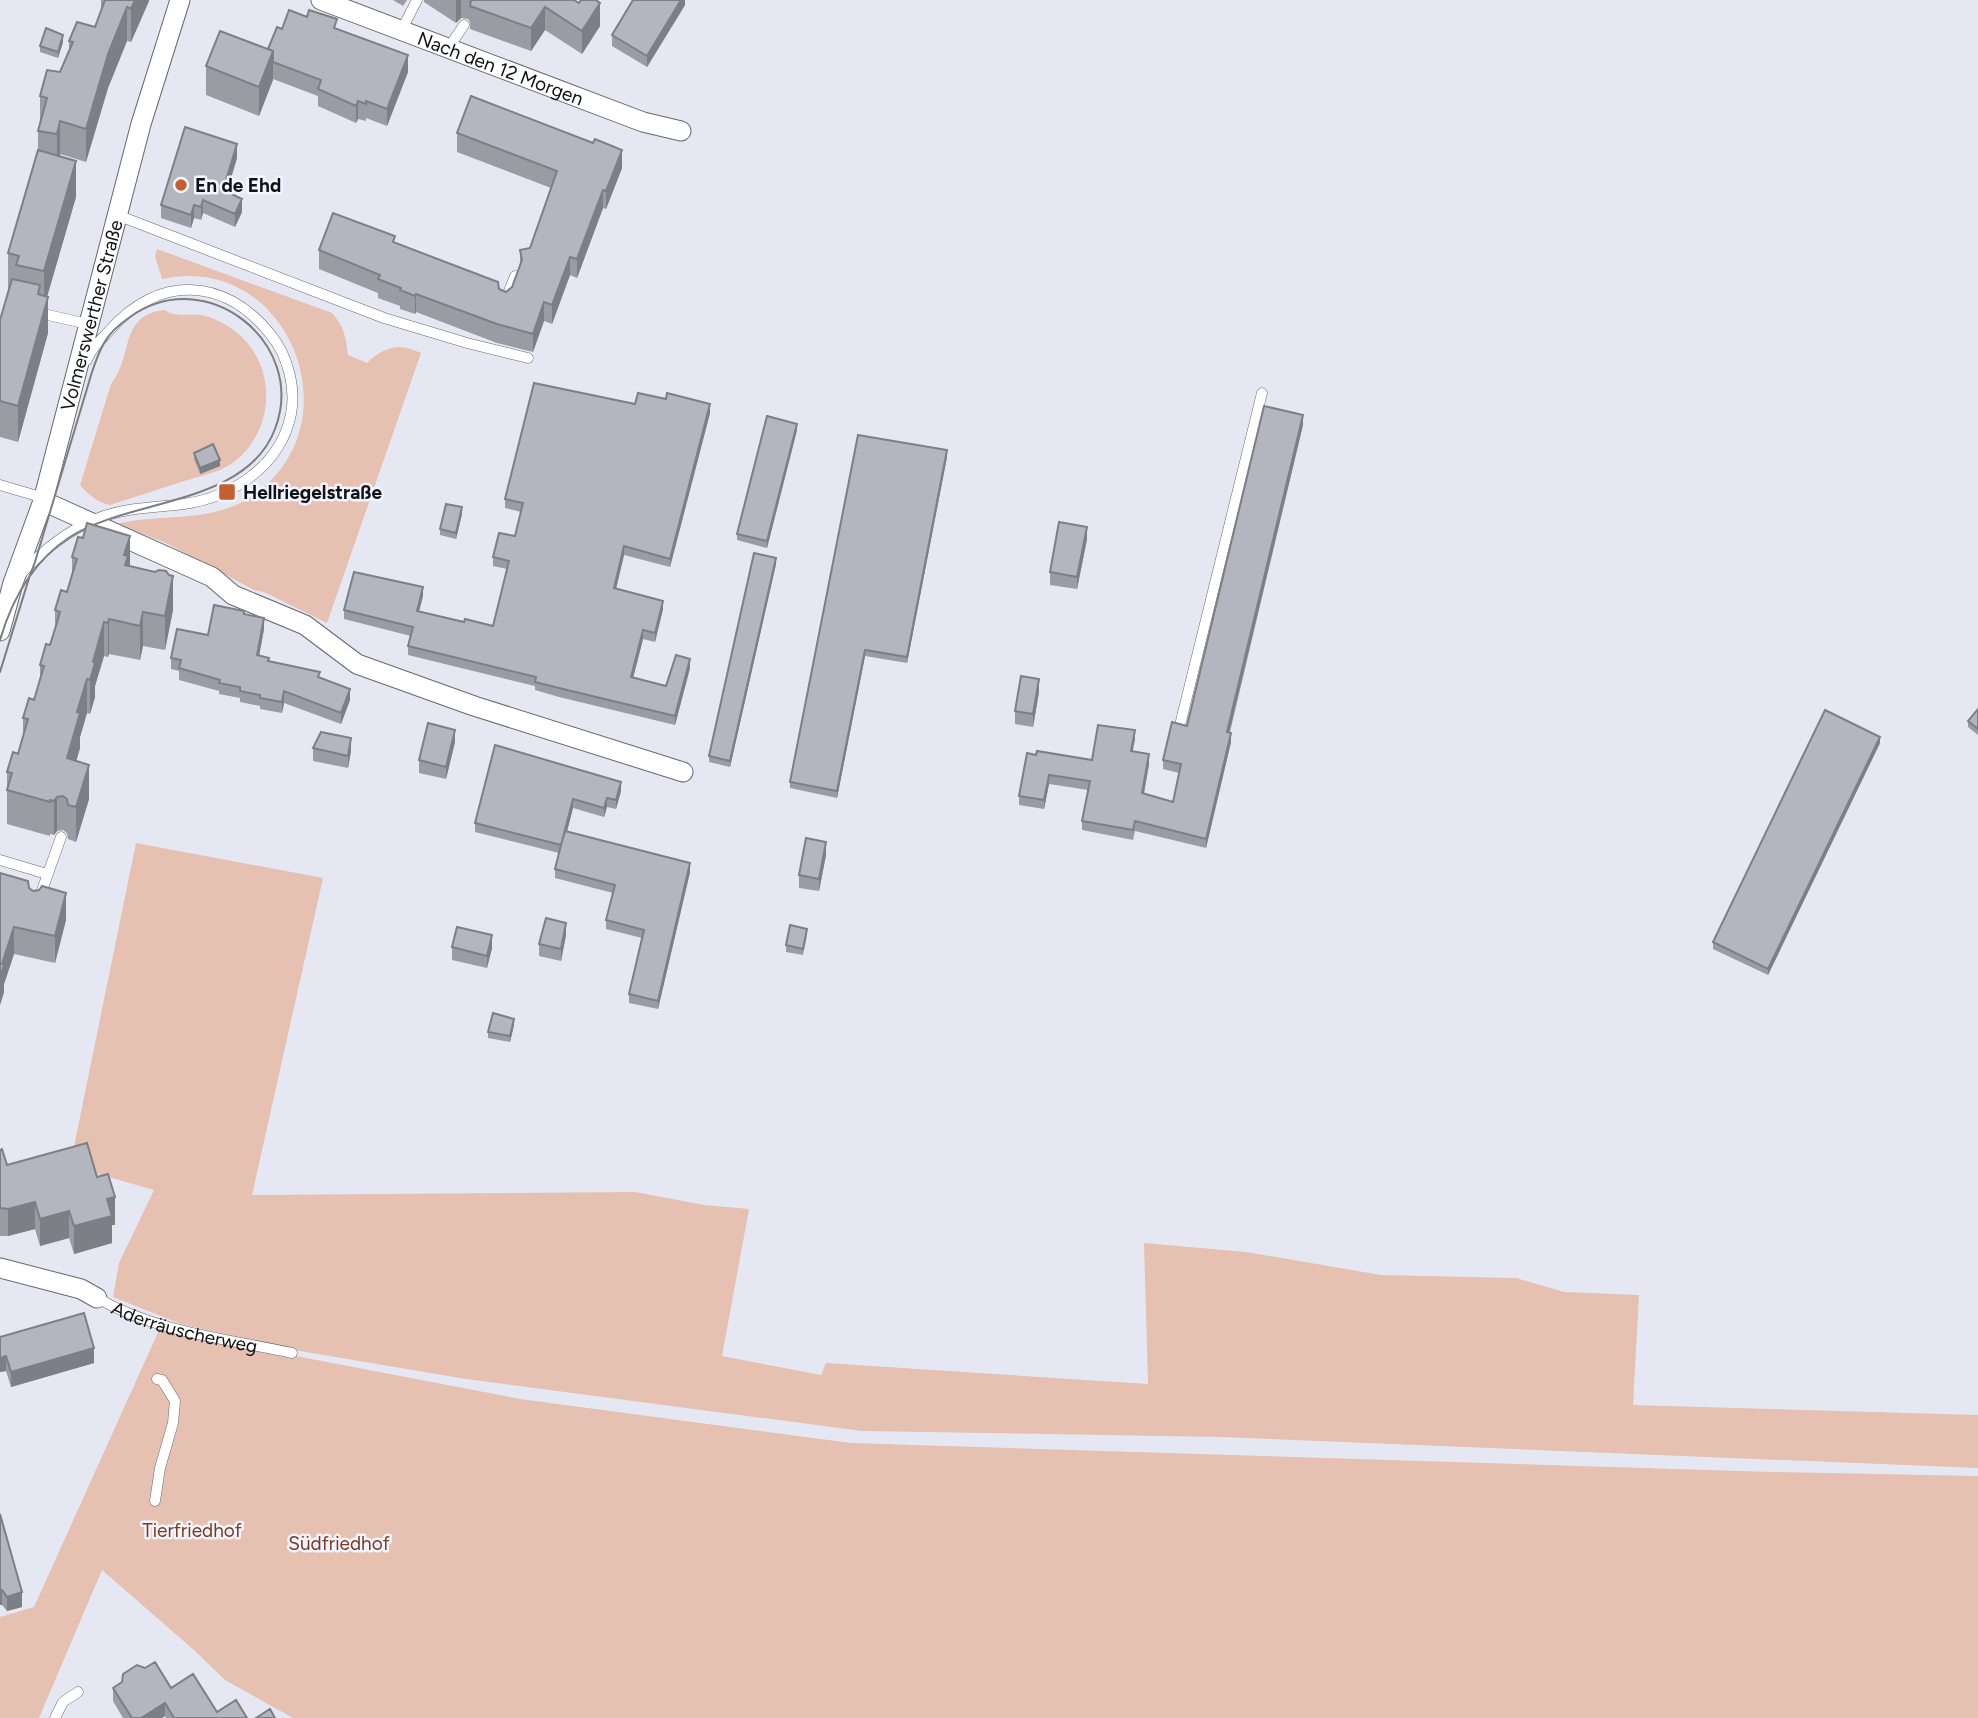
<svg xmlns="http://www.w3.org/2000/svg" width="1978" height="1718" font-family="Figtree,sans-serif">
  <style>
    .green { fill: #e6c0b1 }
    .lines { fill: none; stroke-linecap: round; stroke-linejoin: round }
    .lane-casing { stroke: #656871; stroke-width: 11 }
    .street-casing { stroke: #656871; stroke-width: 21 }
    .lane { stroke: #fff; stroke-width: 10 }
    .street { stroke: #fff; stroke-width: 19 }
    .tram { stroke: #7b7d83; stroke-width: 2 }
    .wall { fill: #9a9ca4 }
    .shaded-wall { fill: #7d7f86 }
    .building { fill: #b3b5bf; stroke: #7d7f86; stroke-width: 2 }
    .poi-dot { fill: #c55e30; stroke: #f3f5fe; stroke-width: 2.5 }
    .labels { text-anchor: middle; stroke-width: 5; stroke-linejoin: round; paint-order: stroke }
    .street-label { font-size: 19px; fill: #111215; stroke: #f3f5fe }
    .poi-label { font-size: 19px; font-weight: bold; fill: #111215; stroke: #f3f5fe; text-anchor: start }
    .park-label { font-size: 19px; fill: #7b391b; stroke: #f3f5fe }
  </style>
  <rect width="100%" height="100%" fill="#e5e8f2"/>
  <path class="green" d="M 157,249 L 332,313 C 344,327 346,337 348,355 L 367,363 C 385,346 399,343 421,353 L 327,623 L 264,592 L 254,590 L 164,542 L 116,524 C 162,513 215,524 255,494 C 357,420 286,251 162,279 L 155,256 Z
    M 165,310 C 175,318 189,313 201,315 C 212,317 226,324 235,331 C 253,345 265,367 266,390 C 268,418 255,448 231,464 C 217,473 197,477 181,482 C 157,490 134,497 110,505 C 98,503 88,494 80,485 L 111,384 C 134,356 118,315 165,310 Z
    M 136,843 L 323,878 L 252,1195 L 635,1192 L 704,1205 L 749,1209 L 722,1356 L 821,1375 L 826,1363 L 1148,1384 L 1144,1243 L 1246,1252 L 1381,1275 L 1516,1278 L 1564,1292 L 1639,1295 L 1633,1405 L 1978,1415 L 1978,1468 L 1221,1437 L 862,1431 L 466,1379 L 294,1350 L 181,1324 L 113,1297 L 119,1263 L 154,1190 L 70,1166 Z
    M 160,1328 L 176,1333 L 520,1399 L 851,1443 L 1772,1472 L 1978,1476 L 1978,1718 L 293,1718 L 225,1680 L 194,1650 L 102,1570 L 39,1718 L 0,1718 L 0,1617 L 34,1607 Z"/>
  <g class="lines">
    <defs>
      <g id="lane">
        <path d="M 402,29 L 417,0"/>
        <path d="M 449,47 L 464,25"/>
        <path d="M 117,215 L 384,318 L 467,343 L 528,358"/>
        <path d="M 506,299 L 515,276"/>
        <path d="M 39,313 L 88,324"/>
        <path d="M 0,485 L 44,498"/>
        <path d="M 20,575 C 41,552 67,531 96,519 C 125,507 154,508 184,504 C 233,497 281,465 291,414 C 296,388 288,356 271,335 C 224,276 158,275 109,331 C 101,340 91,348 87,360"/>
        <path d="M 1181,721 L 1262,393"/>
        <path d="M 0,860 L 47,874"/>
        <path d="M 40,896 L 61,837"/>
        <path id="s1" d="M 97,1298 C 156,1332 227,1339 292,1353"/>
        <path d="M 155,1501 L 160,1468 L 173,1423 L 175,1401 L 162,1380 L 157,1379"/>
        <path d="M 55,1718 L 63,1702 L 78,1692"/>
      </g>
      <g id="street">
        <path id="s2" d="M 321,0 L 643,122 L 681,131"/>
        <path d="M 43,501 L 212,577 L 233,595 L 305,625 L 357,664 L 474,706 L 683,772"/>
        <path id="s3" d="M 0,631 L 13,583 L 43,501 L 141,124 L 180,0"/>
        <path d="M 0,1268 L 81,1289 L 97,1298"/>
      </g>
    </defs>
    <use href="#lane" class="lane-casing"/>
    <use href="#street" class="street-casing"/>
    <use href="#lane" class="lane"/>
    <use href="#street" class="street"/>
    <path class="tram" d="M 0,640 C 12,599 33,561 70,537 C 130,498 246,506 275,429 C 308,343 206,262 130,317 C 120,324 110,332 104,343 C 99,352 95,363 92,372 L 35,562 L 30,575 L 0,672"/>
  </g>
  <path class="wall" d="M 101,0 L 149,0 L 149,1 L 131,42 L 127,41 L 108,88 L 86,162 L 60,154 L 76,197 L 47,297 L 48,333 L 18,442 L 0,437 L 0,320 L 9,289 L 8,289 L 8,253 L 38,150 L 38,131 L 40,121 L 40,96 L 60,72 L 69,50 L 69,41 L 95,27 L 101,12 Z
    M 393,0 L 407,0 L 403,6 Z
    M 424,0 L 574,0 L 600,26 L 582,54 L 545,30 L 531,51 L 470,29 L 470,22 L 468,19 L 461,18 L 456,23 L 424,2 Z
    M 685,0 L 685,5 L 647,67 L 612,46 L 612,35 Z
    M 282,29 L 337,29 L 408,72 L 387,126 L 366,118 L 366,121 L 358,119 L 356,123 L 318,106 L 318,96 L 273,79 L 259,116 L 206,95 L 206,66 L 268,49 Z
    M 63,42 L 58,58 L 40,52 L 40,46 Z
    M 457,133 L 622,168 L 606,209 L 603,208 L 577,278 L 570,275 L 552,324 L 544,321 L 533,352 L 497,343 L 416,312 L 415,314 L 400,309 L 400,306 L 378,298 L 378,293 L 319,269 L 319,250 L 395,243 L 506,292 L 512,287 L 520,265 L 520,250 L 530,248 L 551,188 L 457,152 Z
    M 237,158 L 227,192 L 242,212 L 235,227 L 203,213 L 201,220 L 194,218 L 191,228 L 161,218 L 161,205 Z
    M 635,404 L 710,413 L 670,567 L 624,555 L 616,589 L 663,609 L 655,642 L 643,639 L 633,678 L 666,686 L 690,668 L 675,725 L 559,697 L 535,690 L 535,686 L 408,655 L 408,646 L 411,636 L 344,619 L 344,610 L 423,596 L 419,611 L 464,622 L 493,626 L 507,569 L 493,566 L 493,557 L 515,536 L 521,512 L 505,508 L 505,499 Z
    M 1303,425 L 1230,732 L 1231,742 L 1206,848 L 1135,831 L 1133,840 L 1082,830 L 1082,821 L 1088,790 L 1049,784 L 1044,809 L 1019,805 L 1019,796 L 1036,755 L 1092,760 L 1135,739 L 1132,751 L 1149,764 L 1144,794 L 1173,802 L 1179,773 L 1163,769 L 1163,760 L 1187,726 Z
    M 797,430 L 767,548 L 737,540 L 737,534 Z
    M 194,453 L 220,466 L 200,474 L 194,459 Z
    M 947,457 L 907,663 L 865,656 L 837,798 L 790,788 L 790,782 Z
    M 462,514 L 456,539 L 440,535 L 440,529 Z
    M 1087,539 L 1077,589 L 1050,585 L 1050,572 Z
    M 72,557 L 130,566 L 173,610 L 165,650 L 143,646 L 140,660 L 109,654 L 108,657 L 104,656 L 95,686 L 95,697 L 90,714 L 87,713 L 80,737 L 80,748 L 76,761 L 89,799 L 76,842 L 68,839 L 67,833 L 63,830 L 57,831 L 54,835 L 50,834 L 50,836 L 7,824 L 7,772 L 18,754 L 23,736 L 23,718 L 34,700 L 40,682 L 40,665 L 50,645 L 55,630 L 55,610 L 67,592 L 72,576 Z
    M 776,564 L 730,767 L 709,762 L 709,756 Z
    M 244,614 L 264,629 L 259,656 L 269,661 L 320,678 L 350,700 L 341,724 L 284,703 L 282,713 L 260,709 L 260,706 L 240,702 L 240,698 L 219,694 L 219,691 L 179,680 L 179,671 L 171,669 L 171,658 Z
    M 1039,692 L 1033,727 L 1015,724 L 1015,711 Z
    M 1978,709 L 1978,735 L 1968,727 L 1968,721 Z
    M 455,742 L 446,779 L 419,773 L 419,760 Z
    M 1880,743 L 1768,975 L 1713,949 L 1713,942 Z
    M 495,745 L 621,791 L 616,809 L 607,807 L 604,817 L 573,808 L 567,832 L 690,872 L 658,1009 L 629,1003 L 629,994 L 642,938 L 606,929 L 606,920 L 613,893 L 555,878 L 555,869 L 559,853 L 475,832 L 475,823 Z
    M 313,748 L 351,751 L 348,768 L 313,761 Z
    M 826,855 L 819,891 L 799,888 L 799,875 Z
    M 0,873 L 29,888 L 66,920 L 55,963 L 14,954 L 4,984 L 4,992 L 0,1005 Z
    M 566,935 L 561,961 L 539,956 L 539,944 Z
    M 807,935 L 803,955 L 786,952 L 786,945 Z
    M 452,947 L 492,948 L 487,968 L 452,960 Z
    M 514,1025 L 510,1042 L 488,1038 L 488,1032 Z
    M 0,1150 L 7,1165 L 97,1177 L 115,1225 L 112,1225 L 112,1243 L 74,1254 L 69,1238 L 40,1246 L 35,1229 L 8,1236 L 0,1236 Z
    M 0,1336 L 0,1337 L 94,1363 L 11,1387 L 6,1371 L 0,1372 Z
    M 0,1514 L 22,1607 L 7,1611 L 2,1605 Z
    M 113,1688 L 171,1688 L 217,1712 L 247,1718 L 166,1718 L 165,1716 L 162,1718 L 123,1718 L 113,1701 Z"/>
  <path class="shaded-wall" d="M 135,0 L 149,0 L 149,1 L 131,42 L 131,9 Z
    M 456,0 L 461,0 L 461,18 L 456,23 Z
    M 681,0 L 685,0 L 685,5 L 647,67 L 647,56 Z
    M 600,3 L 600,26 L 582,54 L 582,31 Z
    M 127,7 L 127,41 L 108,88 L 86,162 L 86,129 L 108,54 Z
    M 545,7 L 545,30 L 531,51 L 531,28 Z
    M 63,35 L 63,42 L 58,58 L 58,52 Z
    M 273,51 L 273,80 L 259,116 L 259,87 Z
    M 408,55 L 408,72 L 387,126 L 387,109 Z
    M 358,101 L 358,119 L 356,123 L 356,106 Z
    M 60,121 L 60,154 L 57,168 L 57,134 Z
    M 237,144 L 237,158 L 223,204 L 223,190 Z
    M 622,150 L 622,168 L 606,209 L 606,191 Z
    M 76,161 L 76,197 L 44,307 L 44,271 Z
    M 603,190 L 603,208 L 577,278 L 577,259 Z
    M 242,199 L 242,212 L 235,227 L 235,214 Z
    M 203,200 L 203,213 L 201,220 L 201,207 Z
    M 194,205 L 194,218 L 191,228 L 191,215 Z
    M 570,257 L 570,275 L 552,324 L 552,305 Z
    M 416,294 L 416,312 L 415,314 L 415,296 Z
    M 48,297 L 48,333 L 18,442 L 18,406 Z
    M 544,302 L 544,321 L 533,352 L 533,334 Z
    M 710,404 L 710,413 L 670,567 L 670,559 Z
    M 1303,415 L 1303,425 L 1227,741 L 1227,732 Z
    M 797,424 L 797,430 L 767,548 L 767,541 Z
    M 947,450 L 947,457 L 907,663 L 907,657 Z
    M 220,460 L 220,466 L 200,474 L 200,468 Z
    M 462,507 L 462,514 L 456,539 L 456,533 Z
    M 1087,527 L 1087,539 L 1077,589 L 1077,577 Z
    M 130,536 L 130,570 L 128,590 L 124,555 Z
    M 624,546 L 624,555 L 614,597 L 614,588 Z
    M 776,558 L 776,564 L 730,767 L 730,761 Z
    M 173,576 L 173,610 L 165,650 L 165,616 Z
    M 423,587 L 423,596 L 417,619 L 417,611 Z
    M 663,601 L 663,609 L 655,642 L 655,633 Z
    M 143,612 L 143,646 L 140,660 L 140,626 Z
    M 264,618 L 264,629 L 257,667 L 257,655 Z
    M 109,619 L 109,654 L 108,657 L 108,623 Z
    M 104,622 L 104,656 L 95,686 L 95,697 L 90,714 L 90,680 L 93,662 Z
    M 643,630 L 643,639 L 631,686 L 631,677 Z
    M 865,650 L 865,656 L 837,798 L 837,791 Z
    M 690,659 L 690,668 L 675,725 L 675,716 Z
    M 87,679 L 87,713 L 80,737 L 80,748 L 67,793 L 67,758 L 77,712 Z
    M 1039,679 L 1039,692 L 1033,727 L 1033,714 Z
    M 350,689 L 350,700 L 341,724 L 341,713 Z
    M 284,691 L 284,703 L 282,713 L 282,702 Z
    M 455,730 L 455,742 L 446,779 L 446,767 Z
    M 1135,730 L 1135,739 L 1131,760 L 1131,751 Z
    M 1231,733 L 1231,742 L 1206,848 L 1206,839 Z
    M 1880,737 L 1880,743 L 1768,975 L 1768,969 Z
    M 351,738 L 351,751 L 348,768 L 348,756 Z
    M 1149,754 L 1149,764 L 1142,803 L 1142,793 Z
    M 89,765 L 89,799 L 76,842 L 76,807 Z
    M 1049,775 L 1049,784 L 1044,809 L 1044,800 Z
    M 621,782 L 621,791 L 616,809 L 616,800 Z
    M 57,797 L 57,831 L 54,835 L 54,801 Z
    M 607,798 L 607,807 L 604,817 L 604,808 Z
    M 573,799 L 573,808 L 561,854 L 561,845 Z
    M 826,842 L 826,855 L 819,891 L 819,879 Z
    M 690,863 L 690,872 L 658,1009 L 658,1001 Z
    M 66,893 L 66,920 L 55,963 L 55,936 Z
    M 566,923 L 566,935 L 561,961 L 561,949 Z
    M 14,927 L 14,954 L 4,984 L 4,992 L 0,1005 L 0,978 L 2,964 Z
    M 492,935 L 492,948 L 487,968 L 487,956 Z
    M 514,1019 L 514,1025 L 510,1042 L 510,1036 Z
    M 115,1197 L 115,1225 L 112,1225 L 112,1243 L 74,1254 L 74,1226 L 107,1199 Z
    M 35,1202 L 35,1229 L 8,1236 L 8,1209 Z
    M 69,1211 L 69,1238 L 40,1246 L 40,1219 Z
    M 94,1348 L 94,1363 L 11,1387 L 11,1372 Z
    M 6,1356 L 6,1371 L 0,1372 L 0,1358 Z
    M 0,1590 L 2,1590 L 2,1605 L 0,1605 Z
    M 22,1592 L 22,1607 L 7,1611 L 7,1597 Z
    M 165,1703 L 165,1716 L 162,1718 L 141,1718 Z"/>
  <path class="building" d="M 105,0 L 135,0 L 131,9 L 127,7 L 108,54 L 86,129 L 60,121 L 57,134 L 38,131 L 47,98 L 40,96 L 47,70 L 60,72 L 73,42 L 69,41 L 77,22 L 95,27 Z
    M 471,0 L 574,0 L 579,3 L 581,0 L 596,0 L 600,3 L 582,31 L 545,7 L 531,28 L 470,6 Z
    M 633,0 L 681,0 L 647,56 L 612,35 Z
    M 289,10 L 307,17 L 309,10 L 337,19 L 334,28 L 408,55 L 387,109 L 366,101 L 366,104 L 358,101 L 356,106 L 318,89 L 321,80 L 273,62 L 273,51 L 268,49 L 277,27 L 282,29 Z
    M 46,28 L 63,35 L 58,52 L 40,46 Z
    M 220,31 L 273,51 L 259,87 L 206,66 Z
    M 471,96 L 593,143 L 595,139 L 622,150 L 606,191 L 603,190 L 577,259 L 570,257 L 552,305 L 544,302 L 533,334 L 497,324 L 416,294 L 415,296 L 400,290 L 401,288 L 378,279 L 380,275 L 319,250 L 333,213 L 395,236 L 393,242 L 498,282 L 499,289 L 506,292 L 512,287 L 522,260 L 520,250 L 530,248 L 557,171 L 457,133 Z
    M 185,127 L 237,144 L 223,190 L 242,199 L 235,214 L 203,200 L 201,207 L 194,205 L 191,215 L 161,205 Z
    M 38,150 L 76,161 L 44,271 L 16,265 L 19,256 L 8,253 Z
    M 12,279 L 40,285 L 38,294 L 48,297 L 18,406 L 0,401 L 0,320 Z
    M 534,383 L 635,404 L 638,393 L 666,399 L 667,393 L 710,404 L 670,559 L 624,546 L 614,588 L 663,601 L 655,633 L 643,630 L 631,677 L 666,686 L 676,655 L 690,659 L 675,716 L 559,688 L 535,682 L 536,677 L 408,646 L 413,627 L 344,610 L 354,572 L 423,587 L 417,611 L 464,622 L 465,619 L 493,626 L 509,561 L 493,557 L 499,533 L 515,536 L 523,503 L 505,499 Z
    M 1264,406 L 1303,415 L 1227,732 L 1231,733 L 1206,839 L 1135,821 L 1133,830 L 1082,821 L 1090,781 L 1049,775 L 1044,800 L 1019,796 L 1027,753 L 1036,755 L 1037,751 L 1092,760 L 1098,725 L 1135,730 L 1131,751 L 1149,754 L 1142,793 L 1173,802 L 1181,764 L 1163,760 L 1172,722 L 1187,726 Z
    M 767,416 L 797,424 L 767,541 L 737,534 Z
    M 858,435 L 947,450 L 907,657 L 865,650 L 837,791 L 790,782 Z
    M 213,444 L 220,460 L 200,468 L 194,453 Z
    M 446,504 L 462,507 L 456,533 L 440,529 Z
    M 1059,522 L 1087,527 L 1077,577 L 1050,572 Z
    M 87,523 L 130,536 L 124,555 L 128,556 L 125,565 L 155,572 L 159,570 L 166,571 L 169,575 L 173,576 L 165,616 L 143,612 L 140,626 L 109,619 L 108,623 L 104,622 L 93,662 L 95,663 L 90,680 L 87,679 L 77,712 L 80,713 L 67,758 L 89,765 L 76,807 L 68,805 L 67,799 L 63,796 L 57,797 L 54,801 L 50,800 L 50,802 L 7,790 L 12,773 L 7,772 L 13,752 L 18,754 L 28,719 L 23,718 L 29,698 L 34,700 L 44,666 L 40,665 L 46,644 L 50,645 L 55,629 L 60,612 L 55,610 L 61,590 L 67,592 L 72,575 L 77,559 L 72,557 L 78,537 L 83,538 Z
    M 754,553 L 776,558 L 730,761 L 709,756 Z
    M 214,605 L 244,611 L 244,614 L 264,618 L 257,655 L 269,658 L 268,661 L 320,672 L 318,677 L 350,689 L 341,713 L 284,691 L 282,702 L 260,698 L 260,695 L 240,691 L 240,687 L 219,683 L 220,680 L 179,668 L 181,660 L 171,658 L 177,629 L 208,635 Z
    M 1021,676 L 1039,679 L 1033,714 L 1015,711 Z
    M 1978,709 L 1978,729 L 1968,721 Z
    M 1825,710 L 1880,737 L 1768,969 L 1713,942 Z
    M 428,723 L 455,730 L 446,767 L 419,760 Z
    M 321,732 L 351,738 L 348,756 L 313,748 Z
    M 495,745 L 621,782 L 616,800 L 607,798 L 604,808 L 573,799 L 561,845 L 565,831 L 690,863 L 658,1001 L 629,994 L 644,930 L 606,920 L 615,885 L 555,869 L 561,845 L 475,823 Z
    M 806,838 L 826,842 L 819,879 L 799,875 Z
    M 0,873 L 28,881 L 29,888 L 33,891 L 39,890 L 42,886 L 66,893 L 55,936 L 14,927 L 2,964 L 4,965 L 0,978 Z
    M 546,918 L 566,923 L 561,949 L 539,944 Z
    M 790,925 L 807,929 L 803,949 L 786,945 Z
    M 457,927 L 492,935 L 487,956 L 452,947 Z
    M 493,1013 L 514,1019 L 510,1036 L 488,1032 Z
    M 87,1143 L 97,1177 L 108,1174 L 115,1197 L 107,1199 L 112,1216 L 74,1226 L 69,1211 L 40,1219 L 35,1202 L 8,1209 L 0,1208 L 0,1150 L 2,1149 L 7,1165 Z
    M 84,1313 L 94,1348 L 11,1372 L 6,1356 L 0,1358 L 0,1336 L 0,1337 Z
    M 0,1514 L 22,1592 L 7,1597 L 2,1590 L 0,1590 Z
    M 155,1662 L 171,1688 L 193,1674 L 217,1712 L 236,1700 L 247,1718 L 174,1718 L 165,1703 L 141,1718 L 132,1718 L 113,1688 L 122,1682 L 123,1674 L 137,1665 L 145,1668 Z
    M 270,1709 L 275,1718 L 256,1718 Z"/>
  <g class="poi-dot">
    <circle cx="181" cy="185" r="7"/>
    <rect x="218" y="483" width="18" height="18" rx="3.5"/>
  </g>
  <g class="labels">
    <g class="street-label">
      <text dy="7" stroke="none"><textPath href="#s2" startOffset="192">Nach den 12 Morgen</textPath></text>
      <text dy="7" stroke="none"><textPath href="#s3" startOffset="329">Volmerswerther Straße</textPath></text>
      <text dy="7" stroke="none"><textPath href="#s1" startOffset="93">Aderräuscherweg</textPath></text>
    </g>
    <g class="poi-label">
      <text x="195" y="192">En de Ehd</text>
      <text x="243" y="499">Hellriegelstraße</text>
    </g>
    <g class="park-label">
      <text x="192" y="1537">Tierfriedhof</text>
      <text x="339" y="1550">Südfriedhof</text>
    </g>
  </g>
</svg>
